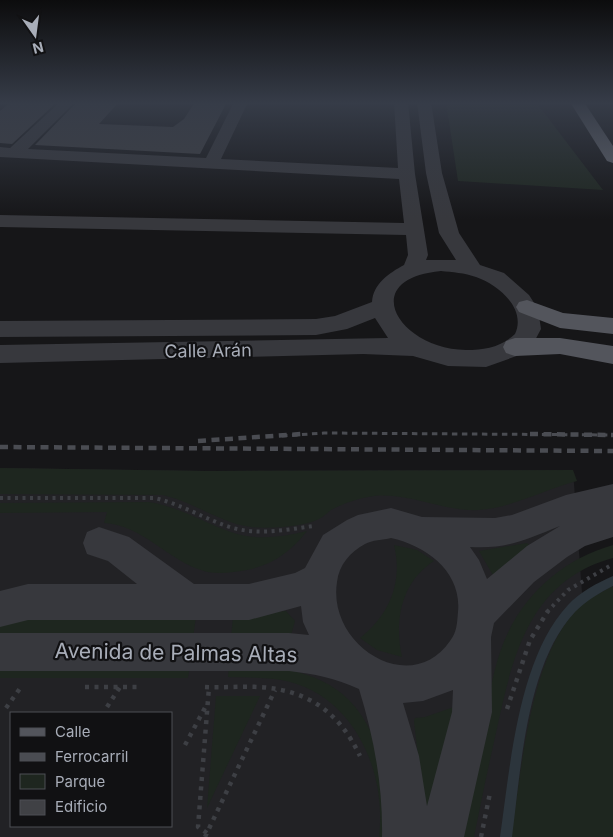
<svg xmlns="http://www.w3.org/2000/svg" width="613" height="837" font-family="Inter,sans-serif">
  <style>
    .built { fill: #222225; fill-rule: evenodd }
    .green { fill: #1e261f }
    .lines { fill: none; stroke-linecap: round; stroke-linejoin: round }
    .stream { fill: #2c353c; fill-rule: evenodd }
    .building { fill: #404145 }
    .path-far1 { stroke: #3d3f44; stroke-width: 4; stroke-dasharray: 3 4.5; stroke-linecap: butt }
    .path { stroke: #3d3f44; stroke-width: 4.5; stroke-dasharray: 4 5.5; stroke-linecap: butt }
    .minor { fill: #37383d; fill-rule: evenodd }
    .major { fill: #53555c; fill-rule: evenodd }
    .highway { fill: #63666e; fill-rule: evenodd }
    .rail-far1 { stroke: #4a4c52; stroke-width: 3; stroke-dasharray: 5.5 4.5; stroke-linecap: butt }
    .rail { stroke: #4a4c52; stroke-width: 4.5; stroke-dasharray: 8 5.5; stroke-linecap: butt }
    .labels { text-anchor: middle; stroke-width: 4.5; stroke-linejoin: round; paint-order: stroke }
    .street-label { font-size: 18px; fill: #a8adb8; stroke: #111113 }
    .near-street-label { font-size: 21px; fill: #a8adb8; stroke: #111113 }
  </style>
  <rect width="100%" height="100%" fill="#161618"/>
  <path class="built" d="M 0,468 L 208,471 L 573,470 L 600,837 L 0,837 ZM 11,713 L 171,713 L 171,826 L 11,826 Z"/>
  <path class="green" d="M 446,102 L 536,102 L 603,190 L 458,181 Z
    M 0,468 L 208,471 L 573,470 L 577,481 C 541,490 506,512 468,510 C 436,508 406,493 374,496 C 359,498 344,503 331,510 C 327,513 323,517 319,519 C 302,527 269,529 251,527 C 219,523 193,501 162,495 L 0,494 Z
    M 148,502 C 178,506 202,522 231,532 C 256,541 282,537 307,531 C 291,552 272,565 247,570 C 234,572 217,575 204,571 C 168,561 143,525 104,523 L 107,512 L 0,513 L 0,503 Z
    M 527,543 L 529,545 L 494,577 L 479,551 Z
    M 394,545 L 417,550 L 434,561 C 401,582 394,621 402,657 L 377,650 L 360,638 C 390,615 403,581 394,545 Z
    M 613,545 L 613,558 C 528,581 512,659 496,733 C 488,768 481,802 474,837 L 456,837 C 465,797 474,757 484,718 C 490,693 494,667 503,644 C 522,595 563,559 613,545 Z
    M 613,586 L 613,837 L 511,837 C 522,770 530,645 586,601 C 594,595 604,591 613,586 Z
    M 286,611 L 295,621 L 291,635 L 231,639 L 233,616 Z
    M 196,616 L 193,639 L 0,638 L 0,625 L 15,618 Z
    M 0,665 L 190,665 L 188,678 L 0,678 Z
    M 229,665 C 288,666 343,672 371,732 C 375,741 376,753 378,762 C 383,787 388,812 393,837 L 379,837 C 387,770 353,693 281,680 C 264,677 245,678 228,677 Z
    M 216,696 L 260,696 L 207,808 Z
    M 454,707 L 427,837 L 414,721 L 415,718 L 425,717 Z"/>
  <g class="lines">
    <path class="stream" d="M 613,576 L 613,586 C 599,593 586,601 575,612 C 526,664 521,769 512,837 L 500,837 C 510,768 518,658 568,605 C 580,592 597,583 613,576 Z"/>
  </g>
  <path class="building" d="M 11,102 L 57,102 L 12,144 L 0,143 L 0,111 Z
    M 77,102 L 119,102 L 99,124 L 173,127 L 184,119 L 195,102 L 227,102 L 200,154 L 35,145 Z"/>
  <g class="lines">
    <path class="path-far1" d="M 0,498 L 154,498 C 182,504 206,520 233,528 C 259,535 286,530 313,526
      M 547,612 L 568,590 L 613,564"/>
    <path class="path" d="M 85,687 L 139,687
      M 205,687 C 223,688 241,686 259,687 C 308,690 339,712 360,756
      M 107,707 L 120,687
      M 6,708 L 21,687
      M 507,709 L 530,640 L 548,611
      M 185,745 L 207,704
      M 207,833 L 198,827 L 209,687
      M 205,837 L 275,690
      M 481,837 L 490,793"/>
    <path class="minor" d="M 60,102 L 75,102 L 28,149 L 206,158 L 234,102 L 248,102 L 221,159 L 398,168 L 394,102 L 408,102 L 415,174 L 428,255 L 426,260 L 456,260 L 439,233 L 426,173 L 417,102 L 431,102 L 442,173 L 459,233 L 480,265 L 504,273 L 529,295 L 538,309 L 541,329 L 533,344 L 525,353 L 486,367 L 448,366 L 413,356 L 363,354 L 0,363 L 0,345 L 388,338 L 375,318 L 347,329 L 316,335 L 0,337 L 0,321 L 316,319 L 335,316 L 372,302 C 373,284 389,273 404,265 L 408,255 L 406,235 L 0,227 L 0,215 L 404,223 L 399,179 L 0,157 L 0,147 L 10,148 ZM 441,271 C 452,272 465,273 476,277 C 497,284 527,308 515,334 C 501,347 485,350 466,350 C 399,349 356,279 441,271 Z
      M 613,484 L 613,537 L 585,546 L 567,557 L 534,582 L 494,623 L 491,637 L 492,712 L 464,837 L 382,837 C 383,786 374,738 359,689 C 335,678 314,674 289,671 L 0,671 L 0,633 L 289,633 L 309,635 L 303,622 L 301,606 L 249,620 L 28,620 L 0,627 L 0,591 L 28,584 L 137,584 L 108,561 L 87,554 L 83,543 L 87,532 L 99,527 L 129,537 L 194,584 L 249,584 L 295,573 L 305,568 L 323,535 L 347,520 L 358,515 L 391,508 L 422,517 L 495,518 L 512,515 L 566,495 ZM 560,526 L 527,546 L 487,579 L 479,560 L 470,547 C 508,549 525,540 560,526 ZM 391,538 C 427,546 462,572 458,612 C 457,623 457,632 450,641 C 411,698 327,646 337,582 C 339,565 350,552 365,544 C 372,540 383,540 391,538 ZM 453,690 L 452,712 L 427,806 L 419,756 L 403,703 L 423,701 Z"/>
    <path class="major" d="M 527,300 L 563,313 L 613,318 L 613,334 L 560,328 L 519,312 L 516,307 L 519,302 Z
      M 515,338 L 560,338 L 613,346 L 613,364 L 560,354 L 515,356 L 506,353 L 503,347 L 506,341 Z"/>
    <path class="highway" d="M 570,102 L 584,102 L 613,146 L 613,163 L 607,161 Z"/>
    <path class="rail-far1" d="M 282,436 L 324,433 L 613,435"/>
    <path class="rail" d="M 530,434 L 613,435
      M 198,441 L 302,434
      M 0,447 L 613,451"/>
  </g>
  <linearGradient id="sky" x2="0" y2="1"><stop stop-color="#0c0c0d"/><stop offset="0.47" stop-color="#363c48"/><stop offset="1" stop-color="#363c48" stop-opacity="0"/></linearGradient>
  <rect width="613" height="219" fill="url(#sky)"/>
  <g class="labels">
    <g class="street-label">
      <text transform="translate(208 351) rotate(-1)" y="6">Calle Arán</text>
    </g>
    <g class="near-street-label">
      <text transform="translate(176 653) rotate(1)" y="7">Avenida de Palmas Altas</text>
    </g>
  </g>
  <rect x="10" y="712" width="162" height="115" fill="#111113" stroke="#4d4f55"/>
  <rect x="20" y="728" width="25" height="8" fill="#53555c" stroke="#4d4f55"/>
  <text x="55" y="737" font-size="15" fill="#a8adb8">Calle</text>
  <rect x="20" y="753" width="25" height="8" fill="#4a4c52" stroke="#4d4f55"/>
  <text x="55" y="762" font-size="15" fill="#a8adb8">Ferrocarril</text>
  <rect x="20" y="774" width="25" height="15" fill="#1e261f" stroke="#4d4f55"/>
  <text x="55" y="787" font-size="15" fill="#a8adb8">Parque</text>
  <rect x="20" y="800" width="25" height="15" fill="#404145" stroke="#4d4f55"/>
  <text x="55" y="812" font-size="15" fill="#a8adb8">Edificio</text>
  <g transform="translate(35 35) rotate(166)" stroke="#111113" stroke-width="4" paint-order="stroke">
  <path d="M0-4L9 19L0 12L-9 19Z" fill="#a8adb8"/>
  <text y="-8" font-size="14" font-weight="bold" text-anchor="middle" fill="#a8adb8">N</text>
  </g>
</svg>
